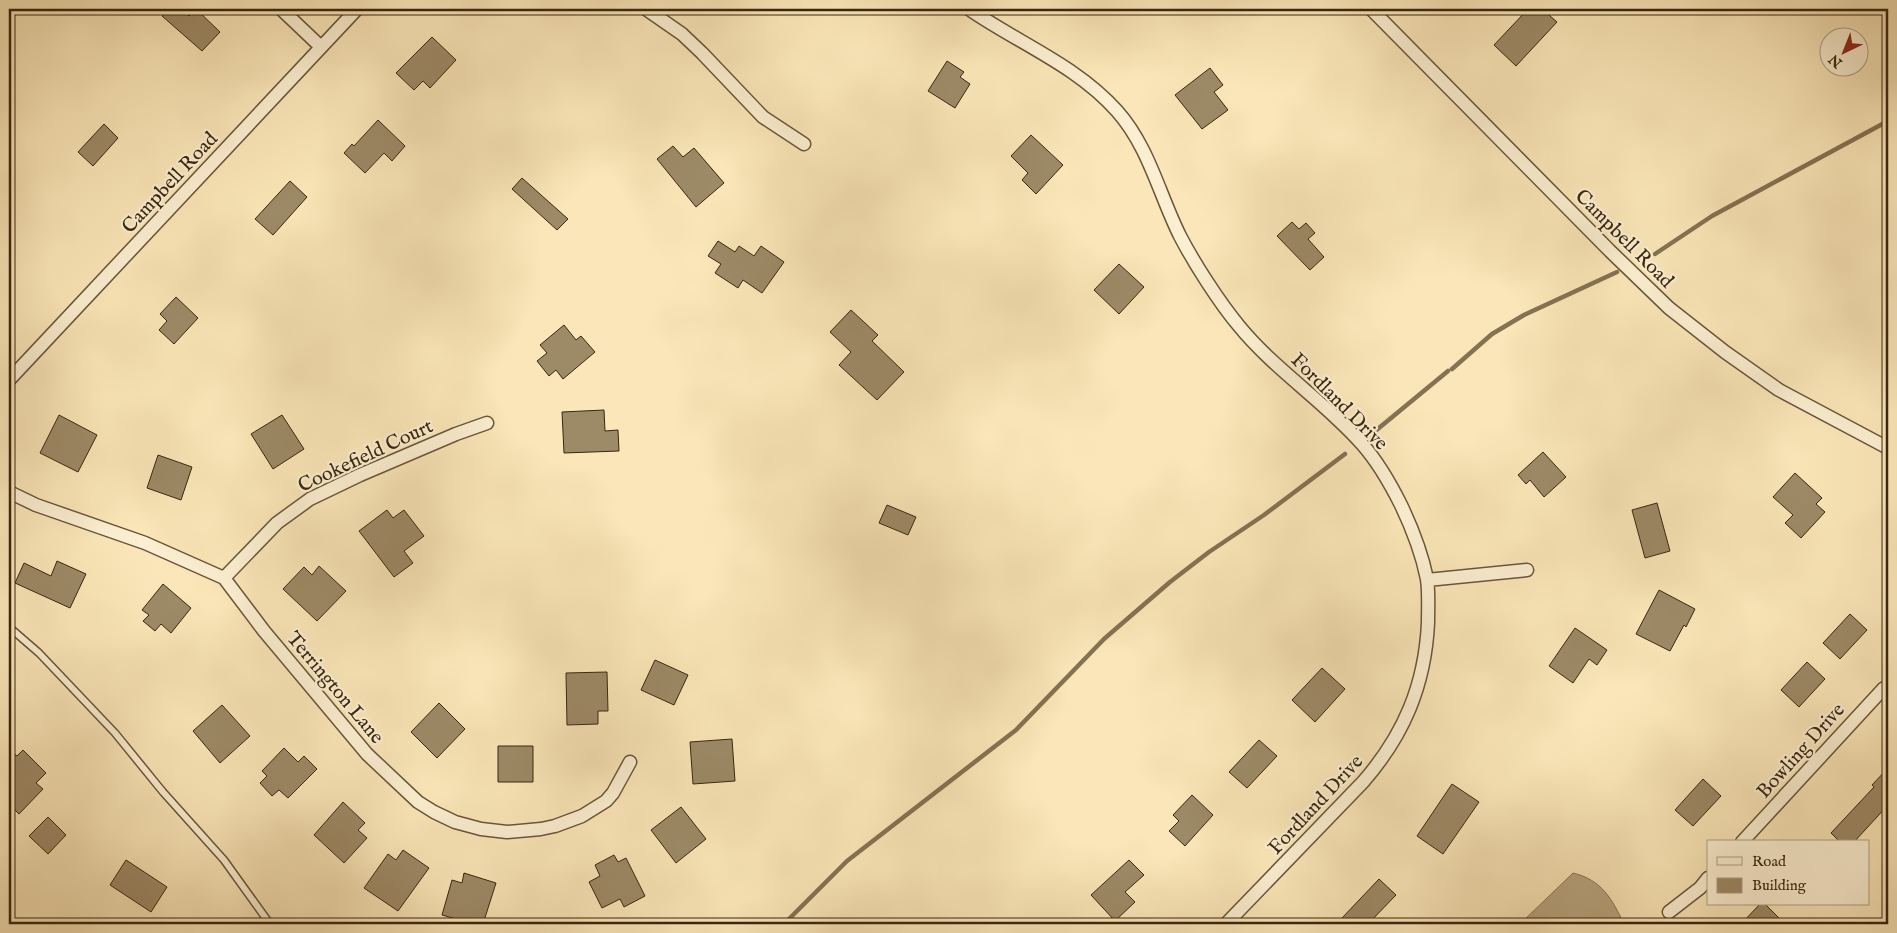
<svg xmlns="http://www.w3.org/2000/svg" width="1897" height="933" font-family="'IM FELL English',serif">
  <style>
    .water { fill: #b8a57f; stroke: #857253 }
    .lines { fill: none; stroke-linecap: round; stroke-linejoin: round }
    .stream { stroke: #857253; stroke-width: 4.5 }
    .building { fill: #9d8a67; stroke: #392610 }
    .service-casing { stroke: #69563a; stroke-width: 9 }
    .minor-casing { stroke: #69563a; stroke-width: 15 }
    .service { stroke: #fcefd1; stroke-width: 6 }
    .minor { stroke: #fcefd1; stroke-width: 12 }
    .labels { text-anchor: middle; stroke-width: 4.5; stroke-linejoin: round; paint-order: stroke }
    .street-label { font-size: 20px; fill: #392610; stroke: #fcefd1 }
  </style>
  <rect width="100%" height="100%" fill="#fae6b8"/>
  <filter id="stains"><feTurbulence type="fractalNoise" baseFrequency=".004" numOctaves="4"/><feColorMatrix values="0 0 0 0 .2 0 0 0 0 .09 0 0 0 0 .02 0 0 0 .5 -.17"/></filter>
  <radialGradient id="worn" r=".72"><stop offset=".6" stop-color="#630" stop-opacity="0"/><stop offset="1" stop-color="#630" stop-opacity=".3"/></radialGradient>
  <path class="water" d="M 1573,873 C 1602,880 1612,899 1624,924 L 1520,924 Z"/>
  <g class="lines">
    <path class="stream" d="M 1655,254 L 1712,216 L 1888,121
      M 1452,369 L 1492,334 L 1524,315 L 1617,272
      M 1368,437 L 1448,371
      M 784,924 L 847,861 L 1016,730 L 1104,639 L 1170,582 L 1209,552 L 1264,515 L 1345,454"/>
  </g>
  <path class="building" d="M 169,9 L 182,9 L 189,16 L 196,9 L 220,32 L 202,51 L 162,16 Z
    M 1528,9 L 1542,9 L 1557,22 L 1516,66 L 1494,45 Z
    M 432,37 L 456,60 L 430,88 L 423,81 L 414,90 L 396,73 Z
    M 947,61 L 964,72 L 960,77 L 970,84 L 955,108 L 928,91 Z
    M 1210,68 L 1223,85 L 1214,92 L 1228,110 L 1202,129 L 1175,95 Z
    M 378,120 L 405,146 L 392,161 L 384,153 L 365,173 L 344,153 L 352,144 L 354,146 Z
    M 104,124 L 118,138 L 93,166 L 78,152 Z
    M 1031,135 L 1063,165 L 1036,194 L 1022,180 L 1028,173 L 1011,156 Z
    M 673,146 L 683,157 L 694,148 L 724,183 L 696,207 L 657,159 Z
    M 522,178 L 568,219 L 557,230 L 512,189 Z
    M 290,181 L 307,197 L 273,235 L 255,219 Z
    M 1292,222 L 1299,229 L 1306,223 L 1315,233 L 1308,239 L 1324,257 L 1310,270 L 1277,236 Z
    M 718,241 L 735,252 L 739,246 L 754,256 L 761,246 L 784,262 L 762,293 L 743,280 L 738,288 L 715,273 L 721,264 L 708,256 Z
    M 1119,264 L 1144,287 L 1119,314 L 1094,290 Z
    M 176,297 L 198,318 L 174,344 L 159,330 L 167,321 L 160,314 Z
    M 851,310 L 878,335 L 872,341 L 904,372 L 877,400 L 839,365 L 851,352 L 830,332 Z
    M 564,325 L 576,340 L 581,336 L 595,352 L 563,379 L 556,370 L 549,376 L 537,361 L 547,353 L 540,345 Z
    M 604,410 L 605,431 L 618,430 L 619,451 L 564,453 L 562,412 Z
    M 59,415 L 97,435 L 78,472 L 40,453 Z
    M 282,415 L 304,449 L 273,469 L 251,434 Z
    M 1543,452 L 1566,477 L 1544,497 L 1530,480 L 1526,484 L 1518,475 Z
    M 158,455 L 192,467 L 181,500 L 147,488 Z
    M 1795,473 L 1822,498 L 1816,504 L 1825,512 L 1801,538 L 1785,523 L 1793,515 L 1773,497 Z
    M 1657,503 L 1670,551 L 1645,558 L 1632,510 Z
    M 887,505 L 916,517 L 908,535 L 879,523 Z
    M 387,510 L 393,518 L 404,510 L 424,536 L 404,551 L 413,563 L 394,577 L 359,531 Z
    M 57,561 L 86,574 L 70,608 L 15,583 L 24,563 L 51,576 Z
    M 319,566 L 346,591 L 317,621 L 283,589 L 304,567 L 312,575 Z
    M 163,584 L 191,608 L 171,633 L 161,624 L 155,631 L 143,621 L 149,615 L 142,610 Z
    M 1659,590 L 1695,609 L 1686,627 L 1684,625 L 1670,651 L 1636,634 Z
    M 1850,614 L 1867,630 L 1840,659 L 1823,643 Z
    M 1575,628 L 1607,650 L 1597,665 L 1589,659 L 1573,683 L 1549,666 Z
    M 655,660 L 688,675 L 674,705 L 641,690 Z
    M 1807,662 L 1825,679 L 1799,707 L 1781,690 Z
    M 1322,668 L 1345,689 L 1315,722 L 1292,700 Z
    M 607,672 L 608,711 L 598,711 L 598,724 L 567,725 L 566,673 Z
    M 439,703 L 465,729 L 437,758 L 411,732 Z
    M 222,705 L 250,736 L 220,763 L 193,731 Z
    M 732,739 L 735,781 L 693,784 L 690,742 Z
    M 1259,740 L 1277,756 L 1247,788 L 1229,772 Z
    M 498,746 L 533,746 L 533,782 L 498,782 Z
    M 284,748 L 298,762 L 304,756 L 317,769 L 288,798 L 279,790 L 272,796 L 260,783 L 267,776 L 262,771 Z
    M 9,749 L 17,756 L 23,750 L 46,773 L 36,783 L 43,789 L 19,814 L 9,804 Z
    M 1888,768 L 1888,805 L 1854,842 L 1840,842 L 1831,833 L 1874,787 L 1872,785 Z
    M 1703,779 L 1721,796 L 1693,826 L 1675,810 Z
    M 1452,784 L 1479,802 L 1443,854 L 1417,836 Z
    M 1192,795 L 1213,815 L 1185,846 L 1169,831 L 1179,821 L 1173,815 Z
    M 343,802 L 365,823 L 358,830 L 367,838 L 344,863 L 314,835 Z
    M 681,807 L 706,839 L 676,863 L 651,830 Z
    M 48,817 L 66,835 L 48,854 L 29,836 Z
    M 403,850 L 429,868 L 398,911 L 364,888 L 388,854 L 396,860 Z
    M 614,855 L 618,862 L 626,858 L 645,896 L 624,907 L 620,899 L 602,908 L 589,882 L 600,876 L 595,865 Z
    M 126,860 L 167,887 L 151,912 L 110,885 Z
    M 1129,860 L 1144,875 L 1125,892 L 1135,902 L 1115,921 L 1091,895 Z
    M 464,873 L 496,883 L 483,924 L 474,924 L 442,915 L 452,880 L 462,883 Z
    M 1379,879 L 1396,895 L 1368,924 L 1349,924 L 1342,918 Z
    M 1760,904 L 1765,904 L 1779,918 L 1773,924 L 1741,924 Z"/>
  <g class="lines">
    <defs>
      <path id="service" d="M 9,627 L 39,653 L 115,733 L 163,792 L 224,860 L 270,924"/>
      <path id="minor" d="M 281,9 L 321,47
        M 646,9 L 682,34 L 702,53 L 763,117 L 804,144
        M 969,9 C 1018,43 1076,65 1117,111 C 1149,147 1159,194 1180,236 C 1194,263 1219,302 1239,326 C 1275,370 1324,401 1362,444 C 1378,462 1390,483 1401,505 C 1412,528 1422,554 1427,579 C 1429,593 1428,609 1428,623 C 1425,685 1404,735 1363,782 L 1226,924
        M 1371,9 L 1610,251 L 1669,308 L 1725,352 L 1779,390 L 1888,448
        M 9,380 L 357,9
        M 9,492 L 36,505 L 145,543 L 224,578 L 264,631 L 367,754 L 418,802 L 434,812 L 455,822 L 481,829 L 507,832 L 541,829 L 555,826 L 582,816 L 606,801 L 613,793 L 630,762
        M 224,578 L 277,523 L 310,499 L 360,475 L 456,434 L 487,423
        M 1427,580 L 1527,570
        M 1742,842 L 1883,689 L 1888,686
        M 1669,912 L 1700,888 L 1708,878"/>
    </defs>
    <use href="#service" class="service-casing"/>
    <use href="#minor" class="minor-casing"/>
    <use href="#service" class="service"/>
    <use href="#minor" class="minor"/>
  </g>
  <g class="labels">
    <g class="street-label">
      <text transform="translate(169 182) rotate(-47)" y="7">Campbell Road</text>
      <text transform="translate(1625 238) rotate(45)" y="7">Campbell Road</text>
      <text transform="translate(1340 401) rotate(45)" y="7">Fordland Drive</text>
      <text transform="translate(365 455) rotate(-25)" y="7">Cookefield Court</text>
      <text transform="translate(336 687) rotate(50)" y="7">Terrington Lane</text>
      <text transform="translate(1800 750) rotate(-48)" y="7">Bowling Drive</text>
      <text transform="translate(1315 804) rotate(-47)" y="7">Fordland Drive</text>
    </g>
  </g>
  <rect width="1897" height="933" fill="none" stroke="#fae6b8" stroke-width="30"/>
  <rect x="10" y="10" width="1877" height="913" fill="none" stroke="#392610" stroke-width="2.5"/>
  <rect x="15" y="15" width="1867" height="903" fill="none" stroke="#392610"/>
  <rect x="1707" y="840" width="162" height="65" fill="#fcefd1" stroke="#ae9f84"/>
  <rect x="1717" y="857" width="25" height="8" fill="#fcefd1" stroke="#ae9f84"/>
  <text x="1752" y="866" font-size="15" fill="#392610">Road</text>
  <rect x="1717" y="878" width="25" height="15" fill="#9d8a67" stroke="#ae9f84"/>
  <text x="1752" y="890" font-size="15" fill="#392610">Building</text>
  <g transform="translate(1844 52) rotate(223)"><circle r="24" fill="#fcefd1" stroke="#ae9f84"/>
  <path d="M0-4L9 19L0 12L-9 19Z" fill="#8f2418"/>
  <text y="-8" font-size="14" font-weight="bold" text-anchor="middle" fill="#392610">N</text>
  </g>
  <rect width="100%" height="100%" filter="url(#stains)"/>
  <rect width="100%" height="100%" fill="url(#worn)"/>
</svg>
